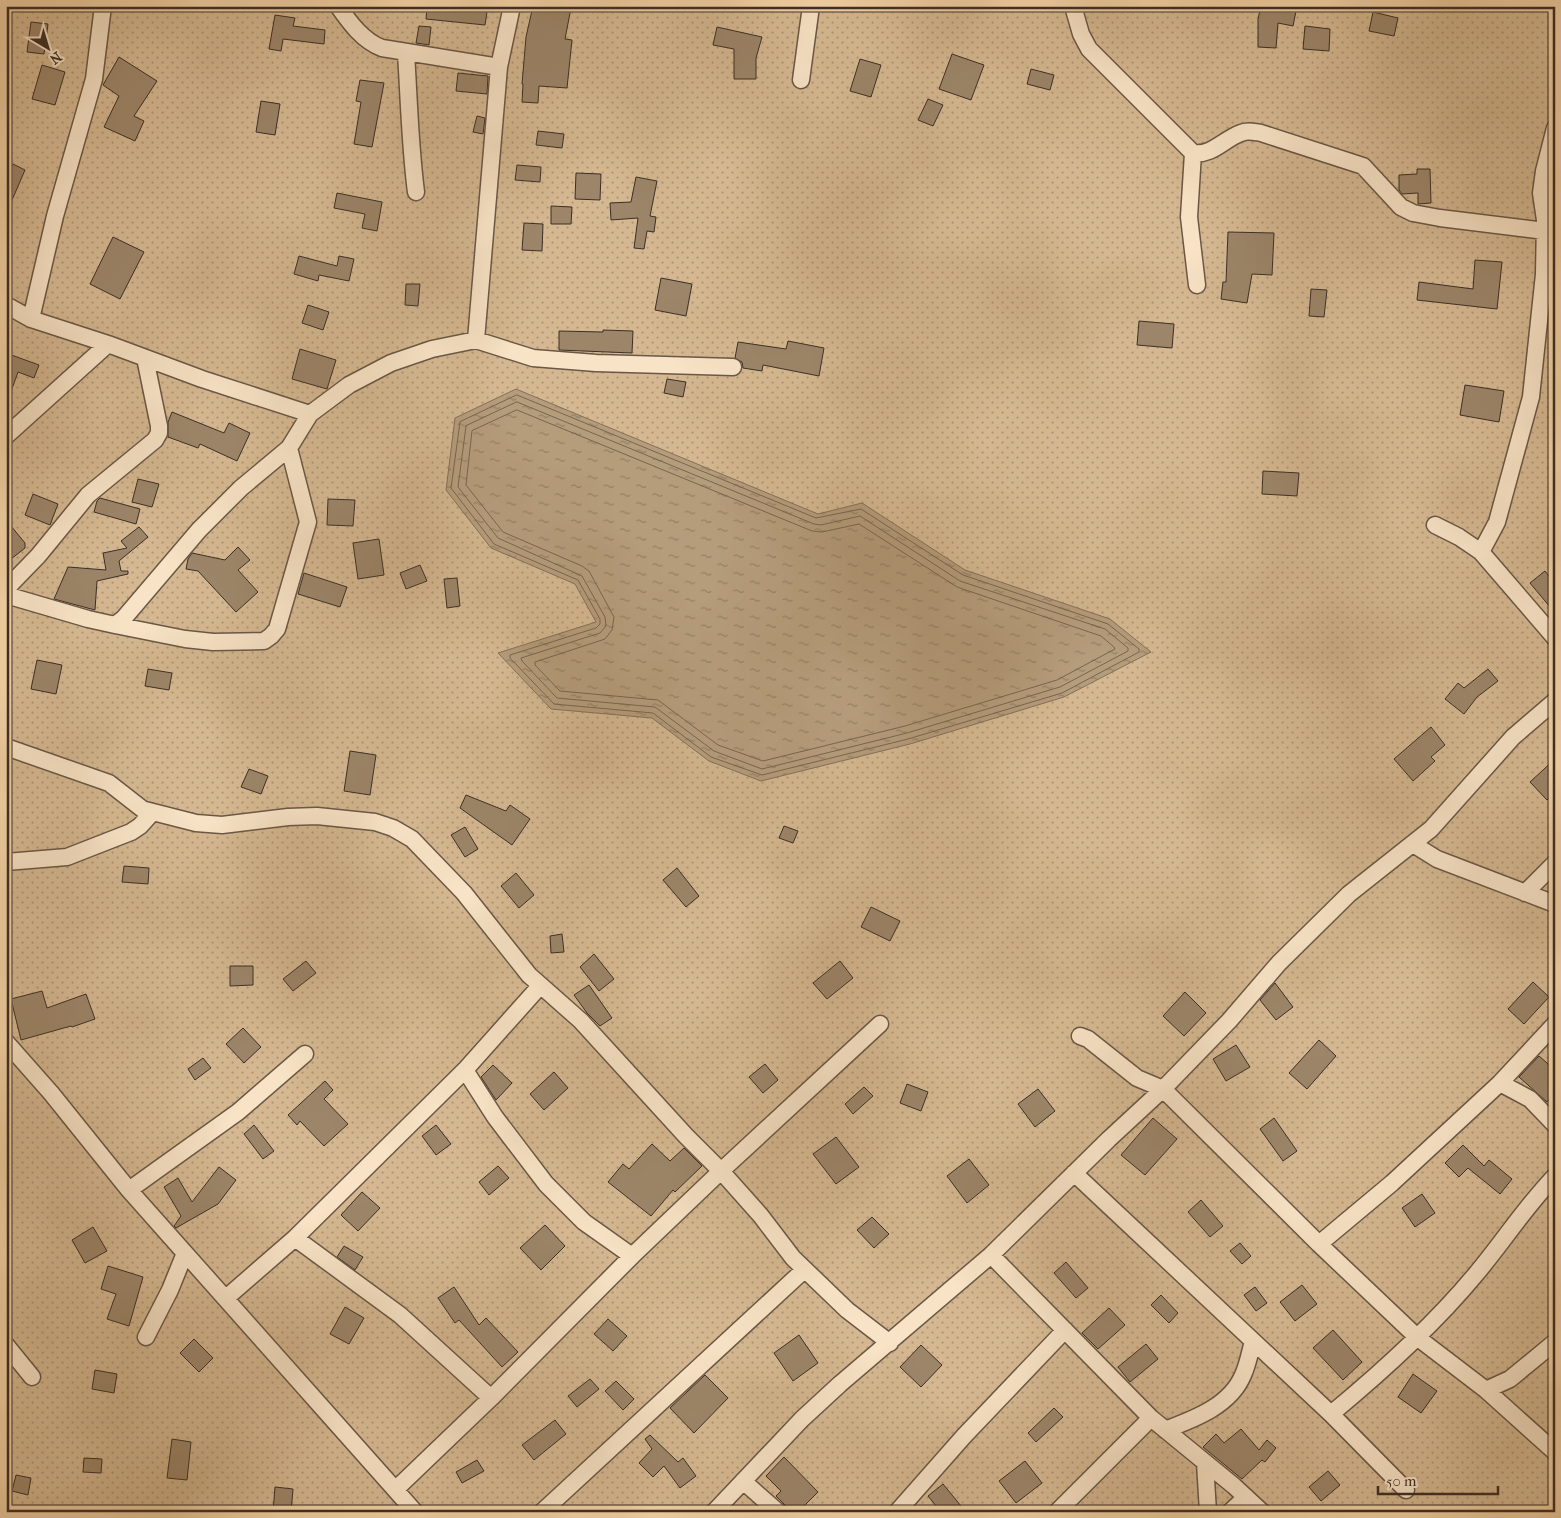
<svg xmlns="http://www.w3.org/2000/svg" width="1561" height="1518" font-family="'IM FELL French Canon',serif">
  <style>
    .grass { fill: url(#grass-dots); stroke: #88745c }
    .water { fill: url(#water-ripples); stroke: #857059 }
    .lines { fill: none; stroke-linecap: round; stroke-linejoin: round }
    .shore { stroke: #786650; stroke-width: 1 }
    .building { fill: #9c8569; stroke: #3c2f26 }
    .street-casing { stroke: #6a5846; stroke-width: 19 }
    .street { stroke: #f8e3c6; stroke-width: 16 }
  </style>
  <defs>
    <pattern id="grass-dots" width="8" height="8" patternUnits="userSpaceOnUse" patternTransform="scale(1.25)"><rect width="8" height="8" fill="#d5b891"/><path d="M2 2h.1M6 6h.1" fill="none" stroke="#ae9676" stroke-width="1.8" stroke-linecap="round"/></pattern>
    <pattern id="water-ripples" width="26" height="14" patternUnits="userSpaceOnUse" patternTransform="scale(1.25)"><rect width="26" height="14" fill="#b59c7b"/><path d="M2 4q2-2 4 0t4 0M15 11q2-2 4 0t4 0" fill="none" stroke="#948065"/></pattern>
  </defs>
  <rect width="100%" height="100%" fill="#f4d4a7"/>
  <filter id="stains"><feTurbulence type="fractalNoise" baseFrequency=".004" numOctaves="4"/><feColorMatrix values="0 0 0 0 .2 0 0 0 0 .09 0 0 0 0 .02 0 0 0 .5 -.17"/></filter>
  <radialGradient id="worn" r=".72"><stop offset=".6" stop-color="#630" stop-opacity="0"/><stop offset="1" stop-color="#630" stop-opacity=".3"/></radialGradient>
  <path class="grass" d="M 6,6 L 1555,6 L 1555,1512 L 6,1512 Z"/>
  <path class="water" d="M 516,389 L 818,514 L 862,503 L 965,570 L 1110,619 L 1151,652 L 1064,697 L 910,744 L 761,781 L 709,761 L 652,718 L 551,709 L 498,653 L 596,622 L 575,584 L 491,548 L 446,490 L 455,418 Z"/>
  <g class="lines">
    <path class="shore" d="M 517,395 L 816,518 L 861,509 L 963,575 L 1108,624 L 1139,649 L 1139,652 L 1062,693 L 908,739 L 762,775 L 711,757 L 653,713 L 554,704 L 510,658 L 510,655 L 596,628 L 600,624 L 600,619 L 578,580 L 494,544 L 451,488 L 460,422 Z
      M 517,402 L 814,524 L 821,525 L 860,516 L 960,581 L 1105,629 L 1128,648 L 1128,651 L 1060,687 L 907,733 L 762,769 L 714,751 L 655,707 L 557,698 L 522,661 L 521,658 L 600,633 L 606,626 L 605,617 L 582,576 L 498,538 L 458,487 L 466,426 Z
      M 517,410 L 812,531 L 822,532 L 859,524 L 957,587 L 1101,636 L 1114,647 L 1115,649 L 1057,680 L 905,726 L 763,761 L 718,745 L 658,700 L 560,691 L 535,665 L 535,662 L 605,639 L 612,630 L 614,617 L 589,571 L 582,566 L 503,532 L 466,485 L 472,431 Z"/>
  </g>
  <path class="building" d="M 427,6 L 454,6 L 454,8 L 487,12 L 485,25 L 426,19 Z
    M 533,6 L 563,6 L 571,8 L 565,39 L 572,40 L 567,88 L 539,86 L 538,103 L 522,102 L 523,84 L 522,84 L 526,37 Z
    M 1261,6 L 1297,6 L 1293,26 L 1278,23 L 1276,48 L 1258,47 L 1258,19 Z
    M 1373,12 L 1398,18 L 1394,36 L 1369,31 Z
    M 275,15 L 295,18 L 293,26 L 325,30 L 324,44 L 283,39 L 281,51 L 269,49 Z
    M 31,22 L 48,24 L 44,54 L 27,52 Z
    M 419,26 L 431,27 L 429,45 L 416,43 Z
    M 1305,26 L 1330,29 L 1329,51 L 1303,49 Z
    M 717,27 L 762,37 L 756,58 L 756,79 L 734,79 L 734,49 L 713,45 Z
    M 952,54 L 984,65 L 971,100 L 939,89 Z
    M 119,57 L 157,81 L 134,116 L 144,121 L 135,141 L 104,127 L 119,96 L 103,85 Z
    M 860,59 L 881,65 L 871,97 L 850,91 Z
    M 42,65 L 65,72 L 55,105 L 32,99 Z
    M 1031,69 L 1054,75 L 1050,90 L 1027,84 Z
    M 458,73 L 488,76 L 487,94 L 456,91 Z
    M 360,80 L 384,83 L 372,147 L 354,144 L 361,102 L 356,101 Z
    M 928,99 L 943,105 L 933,126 L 918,120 Z
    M 261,101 L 280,104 L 275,135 L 256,132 Z
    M 477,116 L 485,118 L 483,134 L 473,132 Z
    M 538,131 L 564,134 L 562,148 L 536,145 Z
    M 13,164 L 25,170 L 6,214 L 6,180 Z
    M 517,165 L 541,167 L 540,182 L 515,180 Z
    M 1417,169 L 1430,169 L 1431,203 L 1418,204 L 1418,193 L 1402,194 L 1399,190 L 1399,175 L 1417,174 Z
    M 576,173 L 601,174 L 600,200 L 575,199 Z
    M 636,177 L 657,181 L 650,216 L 656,217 L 654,232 L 647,231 L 644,249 L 634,248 L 638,218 L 611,220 L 610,203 L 631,202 Z
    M 337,193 L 382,202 L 377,231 L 362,228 L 365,214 L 334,208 Z
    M 551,206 L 572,207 L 571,224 L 551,224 Z
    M 524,223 L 543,224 L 542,251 L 522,250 Z
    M 1228,232 L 1274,233 L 1272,275 L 1252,274 L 1247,303 L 1221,299 L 1223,282 L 1226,282 Z
    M 113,237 L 144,252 L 120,299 L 90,284 Z
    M 299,256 L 337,266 L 339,256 L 354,259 L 349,281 L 319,275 L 318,281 L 294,274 Z
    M 1475,260 L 1502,262 L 1497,309 L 1417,300 L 1419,282 L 1473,289 Z
    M 661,278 L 692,284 L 686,316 L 655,310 Z
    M 406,284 L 420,284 L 418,306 L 405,305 Z
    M 1311,289 L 1327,290 L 1324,317 L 1309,316 Z
    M 308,305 L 329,312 L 323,330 L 302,323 Z
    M 1139,321 L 1174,324 L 1172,348 L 1137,345 Z
    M 603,330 L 633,331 L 632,353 L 559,350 L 559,331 L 603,332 Z
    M 788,341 L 824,348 L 819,376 L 763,365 L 762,371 L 743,368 L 742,362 L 735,358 L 738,342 L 786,349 Z
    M 300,349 L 336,360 L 327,389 L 292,379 Z
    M 6,353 L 39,365 L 34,378 L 18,372 L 8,400 L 6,399 Z
    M 667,379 L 686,382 L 683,397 L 664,393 Z
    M 1465,385 L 1504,391 L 1499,422 L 1460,415 Z
    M 172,412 L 224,433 L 229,423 L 250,433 L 237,461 L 200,444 L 198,448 L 168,437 L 168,422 Z
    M 1263,471 L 1299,473 L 1297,496 L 1262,494 Z
    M 138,479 L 159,484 L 152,507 L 132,502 Z
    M 33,494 L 58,504 L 50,525 L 25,515 Z
    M 100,498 L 140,509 L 136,524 L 94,512 L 97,501 Z
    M 328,499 L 355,500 L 353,526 L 327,525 Z
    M 6,520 L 25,543 L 25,548 L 6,563 Z
    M 139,527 L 148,537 L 119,561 L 121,571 L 128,571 L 128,574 L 97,581 L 95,610 L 54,599 L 68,567 L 106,570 L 103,553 L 127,548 L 121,541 Z
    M 379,539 L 384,575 L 358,579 L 353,543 Z
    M 238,547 L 250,560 L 238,570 L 258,592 L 236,612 L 198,571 L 186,569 L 188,559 L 192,553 L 225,560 Z
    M 420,565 L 427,581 L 406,589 L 400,573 Z
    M 1545,571 L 1555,584 L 1555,613 L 1530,583 Z
    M 304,573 L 347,587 L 340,607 L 298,594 Z
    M 457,578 L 460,606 L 447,608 L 444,579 Z
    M 37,660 L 62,665 L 56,694 L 31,689 Z
    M 148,669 L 172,673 L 169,690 L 145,686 Z
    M 1488,669 L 1498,681 L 1477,697 L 1464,714 L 1445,699 L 1458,683 L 1464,688 Z
    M 1431,727 L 1445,745 L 1431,757 L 1435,761 L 1413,781 L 1394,759 Z
    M 350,751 L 376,755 L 370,795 L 344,791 Z
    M 1555,759 L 1555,793 L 1547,800 L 1530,782 Z
    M 249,769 L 268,776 L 261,794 L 241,787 Z
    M 466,795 L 506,811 L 510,805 L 530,819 L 512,845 L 460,808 Z
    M 784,826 L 798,831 L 793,843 L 779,838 Z
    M 465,827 L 478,849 L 465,857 L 451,835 Z
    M 124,866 L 149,868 L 148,884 L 122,882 Z
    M 677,868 L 699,896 L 686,907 L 663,880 Z
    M 516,873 L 534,895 L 519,908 L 501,886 Z
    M 871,907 L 900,921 L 890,941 L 861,927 Z
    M 562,934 L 564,952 L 551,953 L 550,936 Z
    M 594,954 L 614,979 L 599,991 L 580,967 Z
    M 306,961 L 316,973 L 293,991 L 283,979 Z
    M 840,961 L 853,978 L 827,999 L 813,983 Z
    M 230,966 L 253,966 L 253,985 L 230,986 Z
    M 1533,982 L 1549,997 L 1524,1024 L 1508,1009 Z
    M 1275,983 L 1293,1007 L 1276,1020 L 1260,1000 Z
    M 589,985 L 612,1018 L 600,1026 L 587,1013 L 574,995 Z
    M 42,991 L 47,1008 L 86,994 L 95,1019 L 72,1027 L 71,1026 L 21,1040 L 11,999 Z
    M 1185,992 L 1206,1013 L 1184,1036 L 1163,1016 Z
    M 243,1028 L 261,1047 L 244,1063 L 226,1044 Z
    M 1319,1040 L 1336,1056 L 1307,1089 L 1289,1073 Z
    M 1236,1045 L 1250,1067 L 1226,1081 L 1213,1059 Z
    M 1539,1056 L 1555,1070 L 1555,1093 L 1547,1102 L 1519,1077 Z
    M 203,1058 L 211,1068 L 195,1080 L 188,1069 Z
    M 765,1064 L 778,1080 L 763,1093 L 749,1077 Z
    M 493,1065 L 512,1083 L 496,1100 L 481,1077 Z
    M 554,1072 L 568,1088 L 544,1110 L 530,1094 Z
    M 325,1081 L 333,1090 L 324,1099 L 348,1124 L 324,1146 L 300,1121 L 297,1125 L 288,1115 Z
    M 907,1084 L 928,1092 L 921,1111 L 900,1103 Z
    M 864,1087 L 873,1096 L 853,1114 L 845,1104 Z
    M 1038,1089 L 1055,1111 L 1035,1127 L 1018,1104 Z
    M 1153,1118 L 1177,1139 L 1145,1175 L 1121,1155 Z
    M 1274,1118 L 1297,1151 L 1283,1161 L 1260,1129 Z
    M 254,1125 L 274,1151 L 263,1159 L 244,1134 Z
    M 436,1125 L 451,1144 L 436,1155 L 422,1136 Z
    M 836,1137 L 859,1167 L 836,1184 L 813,1154 Z
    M 652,1144 L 670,1161 L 684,1148 L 702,1166 L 675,1192 L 673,1190 L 651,1216 L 608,1182 L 623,1164 L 629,1169 Z
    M 1463,1145 L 1484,1166 L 1489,1160 L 1512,1179 L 1500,1194 L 1468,1168 L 1459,1177 L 1445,1163 Z
    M 969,1159 L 989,1185 L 967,1203 L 947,1176 Z
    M 498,1166 L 509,1178 L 489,1195 L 479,1182 Z
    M 219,1167 L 236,1180 L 218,1204 L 176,1228 L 174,1226 L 181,1216 L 164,1187 L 178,1178 L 192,1202 Z
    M 362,1192 L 380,1208 L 358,1231 L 341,1215 Z
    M 1422,1194 L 1435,1213 L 1415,1227 L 1402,1208 Z
    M 1201,1200 L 1223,1226 L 1210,1237 L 1188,1212 Z
    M 872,1217 L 889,1234 L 874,1248 L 857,1230 Z
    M 545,1225 L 565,1246 L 541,1270 L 520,1248 Z
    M 93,1227 L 107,1251 L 85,1263 L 72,1240 Z
    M 1240,1243 L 1251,1256 L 1242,1264 L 1230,1251 Z
    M 344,1246 L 363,1257 L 355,1270 L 337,1257 Z
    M 1066,1262 L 1088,1288 L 1076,1298 L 1054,1273 Z
    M 108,1266 L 143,1277 L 129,1326 L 107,1319 L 116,1294 L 101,1289 Z
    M 1302,1285 L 1317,1304 L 1295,1321 L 1280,1302 Z
    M 454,1287 L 479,1325 L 486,1318 L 518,1352 L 502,1367 L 459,1320 L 455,1323 L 438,1298 Z
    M 1255,1287 L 1267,1303 L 1256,1311 L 1244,1295 Z
    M 1161,1295 L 1178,1313 L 1169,1323 L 1151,1305 Z
    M 345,1307 L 364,1318 L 349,1344 L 330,1334 Z
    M 1109,1308 L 1125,1325 L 1098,1349 L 1082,1333 Z
    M 608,1319 L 627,1336 L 613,1351 L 594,1334 Z
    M 1333,1330 L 1362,1362 L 1343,1380 L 1313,1348 Z
    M 799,1335 L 818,1363 L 793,1381 L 774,1353 Z
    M 194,1339 L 213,1358 L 199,1372 L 180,1353 Z
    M 1146,1344 L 1158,1359 L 1130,1382 L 1118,1367 Z
    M 921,1345 L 942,1365 L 921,1387 L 900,1367 Z
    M 95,1370 L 117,1374 L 114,1393 L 92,1389 Z
    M 1413,1374 L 1437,1391 L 1421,1413 L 1398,1397 Z
    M 705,1375 L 728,1398 L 694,1433 L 670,1408 Z
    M 590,1379 L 599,1389 L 577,1407 L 568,1396 Z
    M 616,1381 L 634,1399 L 623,1410 L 605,1391 Z
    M 1054,1408 L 1063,1417 L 1036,1442 L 1028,1433 Z
    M 555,1420 L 566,1434 L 534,1460 L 522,1445 Z
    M 1241,1429 L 1259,1450 L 1267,1440 L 1276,1448 L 1265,1462 L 1262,1460 L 1242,1479 L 1203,1447 L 1216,1434 L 1224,1443 Z
    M 650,1435 L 678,1462 L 683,1458 L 696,1476 L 680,1488 L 664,1466 L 653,1477 L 639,1463 L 652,1449 L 645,1439 Z
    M 172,1439 L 191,1442 L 187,1480 L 167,1478 Z
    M 784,1457 L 818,1492 L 798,1512 L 788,1512 L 785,1505 L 776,1496 L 781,1491 L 766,1476 Z
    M 84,1458 L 102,1459 L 101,1473 L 83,1472 Z
    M 477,1460 L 484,1471 L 462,1483 L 456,1472 Z
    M 1025,1461 L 1042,1483 L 1016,1503 L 999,1481 Z
    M 1328,1471 L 1340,1485 L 1321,1501 L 1309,1487 Z
    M 16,1475 L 31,1478 L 28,1495 L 12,1491 Z
    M 943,1484 L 961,1506 L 954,1512 L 941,1512 L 928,1496 Z
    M 275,1487 L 293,1489 L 291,1512 L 273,1512 Z"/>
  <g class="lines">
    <defs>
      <path id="street" d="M 338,6 C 350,23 363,41 382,48 L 499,67
        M 1073,6 L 1081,34 L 1089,49 L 1193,153 C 1212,156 1224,139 1241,133 C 1247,130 1254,132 1261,133 L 1363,166 L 1401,207 L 1413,213 L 1440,218 L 1545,231
        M 406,53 C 409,100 410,146 416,192
        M 801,80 L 811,6
        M 1193,153 L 1189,217 L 1197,285
        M 6,305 L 31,319 L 108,344 L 202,379 L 310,414
        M 31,319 L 55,216 L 94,79 L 103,6
        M 476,340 L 499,67 L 512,6
        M 6,436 L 108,344
        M 1435,525 L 1459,537 L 1481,552 L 1555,638
        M 1481,552 L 1497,522 L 1531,397 L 1544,274 L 1545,220 L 1541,193 L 1544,171 L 1555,128
        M 6,589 L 38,556 L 88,495 L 155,440 L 159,433 L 159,426 L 145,358
        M 6,595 L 88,619 L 115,625 L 124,618 L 199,530 L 241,488 L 289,448 L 310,414 L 349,385 L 391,363 L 432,349 L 476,340 L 533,358 L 596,363 L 733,367
        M 115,625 L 185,639 L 213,642 L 264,641 L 271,636 L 277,629 L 308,522 L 289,448
        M 6,747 L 109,783 L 150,815 L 140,826 L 131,832 L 67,857 L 6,862
        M 145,810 L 196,823 L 222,825 L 288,817 L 317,816 L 375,822 L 393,828 L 412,839 L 464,893 L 529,975 L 581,1021 L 686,1136 L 721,1171 L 761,1216 L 793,1258 L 847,1310 L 890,1343
        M 1413,844 L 1437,859 L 1555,904
        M 1525,893 L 1555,863
        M 1080,1036 L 1088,1039 L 1137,1078 L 1163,1089 L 1319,1244 L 1418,1338 L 1486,1390 L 1555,1452
        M 6,1042 L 51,1093 L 129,1190 L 415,1512
        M 465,1070 L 495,1117 L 546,1184 L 584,1222 L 632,1256
        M 1500,1083 L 1530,1099 L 1555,1125
        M 1074,1173 L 1331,1414 L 1406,1490
        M 129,1190 L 238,1112 L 305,1054
        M 295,1238 L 400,1315 L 491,1398
        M 1319,1244 L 1392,1183 L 1500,1083 L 1555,1024
        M 991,1255 L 1151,1418 L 1234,1486 L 1262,1512
        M 226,1298 L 295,1238 L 465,1070 L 540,986
        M 146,1337 L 170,1290 L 185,1253
        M 6,1345 L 32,1377
        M 1486,1390 L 1510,1379 L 1555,1342
        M 1331,1414 C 1383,1371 1433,1326 1476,1274 C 1503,1242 1525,1207 1555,1176
        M 1165,1430 C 1194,1419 1230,1406 1243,1375 C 1248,1364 1250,1352 1253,1341
        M 1205,1463 L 1208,1512
        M 743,1481 L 778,1512
        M 396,1489 L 491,1398 L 632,1256 L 721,1171 L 880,1024
        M 542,1512 L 804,1270
        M 714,1512 L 802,1419 L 840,1384 L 991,1255 L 1109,1139 L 1163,1089 L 1229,1021 L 1279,963 L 1349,894 L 1431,829 L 1513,737 L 1555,701
        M 897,1512 L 964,1436 L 1065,1330
        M 1057,1512 L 1151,1418
        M 1230,1512 L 1246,1497"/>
    </defs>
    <use href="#street" class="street-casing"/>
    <use href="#street" class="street"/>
  </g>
  <rect width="1561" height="1518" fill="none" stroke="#f4d4a7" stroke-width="25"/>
  <rect x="8" y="8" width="1546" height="1503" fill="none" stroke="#3c2f26" stroke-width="2.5"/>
  <rect x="12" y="12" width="1536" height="1493" fill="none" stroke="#3c2f26"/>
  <g transform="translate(48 48) rotate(142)" stroke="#f8e3c6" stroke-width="4" paint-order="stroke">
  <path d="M0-4L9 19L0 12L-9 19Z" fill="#3c2f26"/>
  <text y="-8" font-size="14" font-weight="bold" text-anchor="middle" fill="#3c2f26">N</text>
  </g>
  <path d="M1378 1486v8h120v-8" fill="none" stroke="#3c2f26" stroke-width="2.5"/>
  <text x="1386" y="1486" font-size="15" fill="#3c2f26" stroke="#f8e3c6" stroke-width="4" paint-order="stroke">50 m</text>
  <rect width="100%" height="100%" filter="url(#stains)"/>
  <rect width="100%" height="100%" fill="url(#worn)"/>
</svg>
